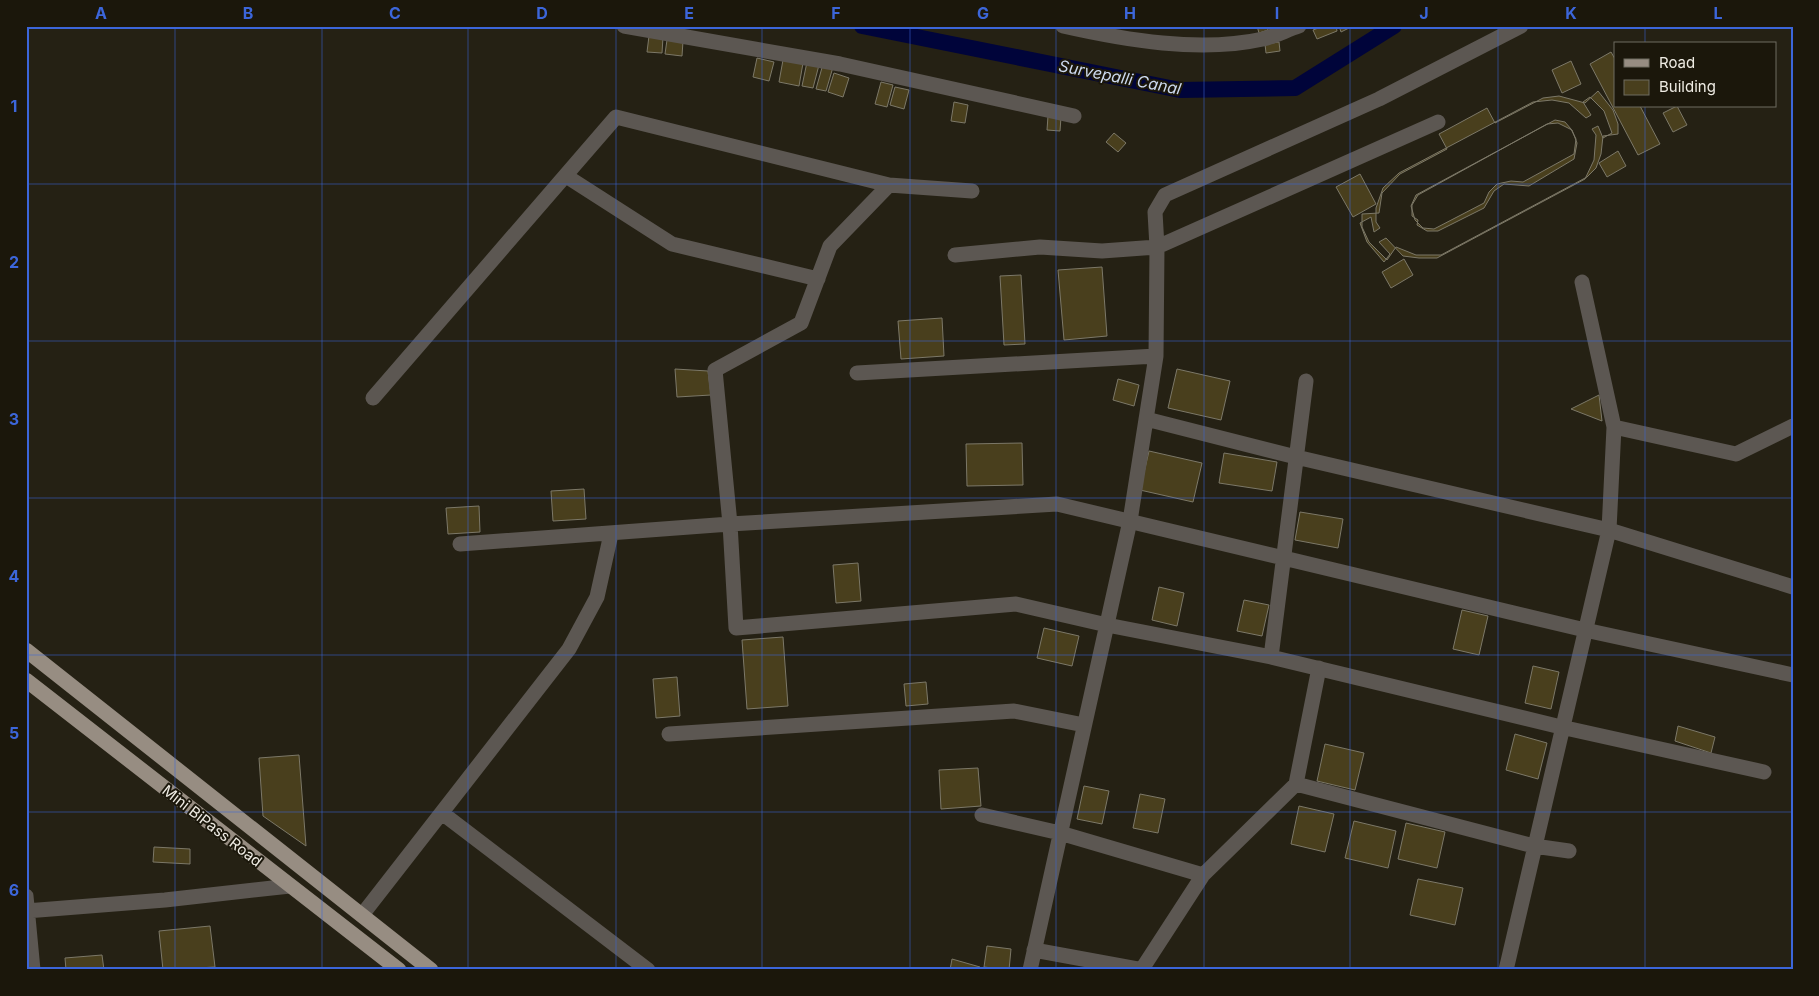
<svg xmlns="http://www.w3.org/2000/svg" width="1819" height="996" font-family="Inter,sans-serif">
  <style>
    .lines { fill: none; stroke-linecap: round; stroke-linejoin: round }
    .canal { stroke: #00043a; stroke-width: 16 }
    .building { fill: #493f1d; stroke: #7c7868; fill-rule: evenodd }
    .minor { stroke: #5c5752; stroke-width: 15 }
    .major { stroke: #978d82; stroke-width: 15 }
    .grid { fill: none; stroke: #3c66da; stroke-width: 1; stroke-opacity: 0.55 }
    .labels { text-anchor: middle; stroke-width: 4; stroke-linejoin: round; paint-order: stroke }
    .street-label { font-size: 15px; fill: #eeebe3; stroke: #1b170b }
    .water-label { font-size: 16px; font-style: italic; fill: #cddaef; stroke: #1b170b }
    .neatline { fill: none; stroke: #3c66da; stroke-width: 2 }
    .grid-label { font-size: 16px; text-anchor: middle; font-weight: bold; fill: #3c66da }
  </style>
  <rect width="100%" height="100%" fill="#252114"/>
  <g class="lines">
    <path class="canal" d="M 862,26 L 1180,90 L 1295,88 L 1394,26"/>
  </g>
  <path class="building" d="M 1257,26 L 1267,26 L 1268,30 L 1259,33 Z
    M 1324,26 L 1336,26 L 1337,31 L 1317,39 L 1313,30 Z
    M 1339,26 L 1353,26 L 1341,32 Z
    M 649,36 L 663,37 L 662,53 L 647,52 Z
    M 667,40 L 683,41 L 682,56 L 665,54 Z
    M 1279,42 L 1280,51 L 1266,53 L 1265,44 Z
    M 1611,52 L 1615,59 L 1615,106 L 1640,106 L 1660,144 L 1638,155 L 1590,64 Z
    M 757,58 L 774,62 L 769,81 L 753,77 Z
    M 783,60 L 803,63 L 799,86 L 779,82 Z
    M 1571,61 L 1581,84 L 1562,93 L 1552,70 Z
    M 807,62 L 819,65 L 813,88 L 802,86 Z
    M 823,64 L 833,67 L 826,91 L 816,89 Z
    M 834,73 L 849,78 L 843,97 L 828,92 Z
    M 881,82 L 893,85 L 887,107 L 875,104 Z
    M 895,87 L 909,90 L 904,109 L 890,105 Z
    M 1598,91 L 1613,110 L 1618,124 L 1618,134 L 1603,136 L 1601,154 L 1596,168 L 1587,177 L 1441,255 L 1416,255 L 1396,247 L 1387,260 L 1369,242 L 1362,227 L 1362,214 L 1379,213 L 1382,193 L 1400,174 L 1447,149 L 1439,134 L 1487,108 L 1495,123 L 1543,98 L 1559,96 L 1585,103 ZM 1555,120 L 1565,122 L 1571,129 L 1576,139 L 1574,154 L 1523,182 L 1511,181 L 1497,184 L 1489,192 L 1484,203 L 1434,229 L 1423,228 L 1415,220 L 1411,206 L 1416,195 Z
    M 1590,97 L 1604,111 L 1612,133 L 1603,138 L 1598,126 L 1592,129 L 1596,135 L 1594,160 L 1585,179 L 1437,258 L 1419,258 L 1403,256 L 1386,238 L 1379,242 L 1390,254 L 1384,262 L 1367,242 L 1360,223 L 1371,217 L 1374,232 L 1380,228 L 1376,222 L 1376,208 L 1383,188 L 1399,173 L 1533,102 L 1552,100 L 1569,103 L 1586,118 L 1591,115 L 1583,102 ZM 1558,123 L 1572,130 L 1577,143 L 1574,159 L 1529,186 L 1504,184 L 1494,191 L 1484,208 L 1438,231 L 1427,231 L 1417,225 L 1418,220 L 1412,216 L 1412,205 L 1418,195 L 1547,124 Z
    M 954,102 L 968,105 L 965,123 L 951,121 Z
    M 1677,106 L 1687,125 L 1673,132 L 1663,113 Z
    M 1048,116 L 1061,117 L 1060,131 L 1047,130 Z
    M 1114,133 L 1126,143 L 1118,152 L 1106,142 Z
    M 1618,151 L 1626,166 L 1607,177 L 1599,163 Z
    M 1360,174 L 1376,204 L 1353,217 L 1336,187 Z
    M 1404,259 L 1413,275 L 1391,288 L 1382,272 Z
    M 1102,267 L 1107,336 L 1064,340 L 1058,270 Z
    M 1021,275 L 1025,344 L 1004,345 L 1000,276 Z
    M 942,318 L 944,356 L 901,359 L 898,321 Z
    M 675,369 L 708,371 L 711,395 L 677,397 Z
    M 1177,369 L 1230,381 L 1221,420 L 1168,408 Z
    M 1118,379 L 1139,385 L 1134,406 L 1113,400 Z
    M 1599,395 L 1602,421 L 1571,409 Z
    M 1022,443 L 1023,485 L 967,486 L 966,444 Z
    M 1149,451 L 1202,463 L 1193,502 L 1140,490 Z
    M 1224,453 L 1277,462 L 1272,491 L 1219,483 Z
    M 584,489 L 586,519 L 553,521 L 551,491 Z
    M 479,506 L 480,532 L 448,534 L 446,508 Z
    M 1300,512 L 1343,519 L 1338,548 L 1295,540 Z
    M 858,563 L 861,601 L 836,603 L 833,565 Z
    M 1159,587 L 1184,593 L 1177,626 L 1152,620 Z
    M 1244,600 L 1269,605 L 1262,636 L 1237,631 Z
    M 1462,610 L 1488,616 L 1479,655 L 1453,649 Z
    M 1044,628 L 1079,636 L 1072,666 L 1037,658 Z
    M 783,637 L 788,706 L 747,709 L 742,640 Z
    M 1533,666 L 1559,672 L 1551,709 L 1525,703 Z
    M 677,677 L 680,716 L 656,718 L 653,679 Z
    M 926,682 L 928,704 L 906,706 L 904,684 Z
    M 1678,726 L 1715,737 L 1711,753 L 1675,741 Z
    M 1515,734 L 1547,743 L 1538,779 L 1506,770 Z
    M 1325,744 L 1364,753 L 1355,790 L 1317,781 Z
    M 299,755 L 306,846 L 263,816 L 259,758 Z
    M 978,768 L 981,806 L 941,809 L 939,770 Z
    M 1084,786 L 1109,791 L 1102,824 L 1077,819 Z
    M 1140,794 L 1165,799 L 1158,833 L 1133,828 Z
    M 1299,806 L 1334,814 L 1325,852 L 1291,844 Z
    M 1354,821 L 1396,831 L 1388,868 L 1345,858 Z
    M 1406,823 L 1445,832 L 1437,868 L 1398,859 Z
    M 154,847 L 190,849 L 190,864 L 153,862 Z
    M 1418,879 L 1463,888 L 1455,925 L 1410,915 Z
    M 210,926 L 215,967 L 163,970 L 159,931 Z
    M 987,946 L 1011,949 L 1009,970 L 984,967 Z
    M 102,955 L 104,970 L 66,970 L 65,958 Z
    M 952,959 L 980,967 L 979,970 L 950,970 Z"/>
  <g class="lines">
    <path class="minor" d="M 624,26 L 840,64 L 1074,116
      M 1063,26 C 1125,40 1200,53 1263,39 C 1275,36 1287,30 1299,26
      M 566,176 L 672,244 L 818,279
      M 972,191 L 889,185 L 830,246 L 801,323 L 715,370 L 730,524 L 736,628 L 1016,604 L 1107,625 L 1271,657 L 1561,727 L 1764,772
      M 955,255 L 1040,247 L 1102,251 L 1157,247 L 1155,212 L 1165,195 L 1379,99 L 1521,26
      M 857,373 L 1156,356
      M 373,398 L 616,117 L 889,185
      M 1146,419 L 1296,457 L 1609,530 L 1793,587
      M 1614,427 L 1736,454 L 1793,426
      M 460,544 L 730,524 L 1057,504 L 1585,630 L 1793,675
      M 1271,657 L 1306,381
      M 669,734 L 1014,711 L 1084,725
      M 1296,784 L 1534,846 L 1569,851
      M 442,813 L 648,970
      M 982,815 L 1060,833 L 1203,875
      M 26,896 L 33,970
      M 26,911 L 165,900 L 290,886
      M 362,915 L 569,649 L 597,597 L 611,534
      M 1034,950 L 1143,970
      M 1142,969 L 1203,875 L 1296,784 L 1319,668
      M 1030,970 L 1130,521 L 1156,356 L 1157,247 L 1438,122
      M 1506,970 L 1609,530 L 1614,427 L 1582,282"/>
    <path class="major" d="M 26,650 L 431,970
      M 26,680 L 399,970"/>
  </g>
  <path class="grid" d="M 175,26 L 175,970M 322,26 L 322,970M 468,26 L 468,970M 616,26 L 616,970M 762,26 L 762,970M 910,26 L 910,970M 1056,26 L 1056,970M 1204,26 L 1204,970M 1350,26 L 1350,970M 1498,26 L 1498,970M 1645,26 L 1645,44M 1645,106 L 1645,970M 26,184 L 1793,184M 26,341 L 1793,341M 26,498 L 1793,498M 26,655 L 1793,655M 26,812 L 1793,812"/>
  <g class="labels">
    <g class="street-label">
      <text transform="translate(212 826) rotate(38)" y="5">Mini BiPass Road</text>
    </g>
    <g class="water-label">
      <text transform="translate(1120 77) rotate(11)" y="6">Survepalli Canal</text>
    </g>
  </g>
  <rect width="1819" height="996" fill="none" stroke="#1b170b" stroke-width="55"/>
  <rect x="1614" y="42" width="162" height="65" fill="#1b170b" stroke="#6f6c61"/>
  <rect x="1624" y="59" width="25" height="8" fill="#978d82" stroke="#6f6c61"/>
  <text x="1659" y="68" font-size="15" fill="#eeebe3">Road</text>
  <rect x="1624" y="80" width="25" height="15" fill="#493f1d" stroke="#6f6c61"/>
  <text x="1659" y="92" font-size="15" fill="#eeebe3">Building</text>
  <rect x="28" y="28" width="1764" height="940" class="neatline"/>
  <g class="grid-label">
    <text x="101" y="19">A</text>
    <text x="248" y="19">B</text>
    <text x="395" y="19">C</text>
    <text x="542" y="19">D</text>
    <text x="689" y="19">E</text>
    <text x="836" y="19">F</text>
    <text x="983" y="19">G</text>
    <text x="1130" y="19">H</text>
    <text x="1277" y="19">I</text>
    <text x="1424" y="19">J</text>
    <text x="1571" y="19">K</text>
    <text x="1718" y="19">L</text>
    <text x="14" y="112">1</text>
    <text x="14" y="268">2</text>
    <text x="14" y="425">3</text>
    <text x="14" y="582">4</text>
    <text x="14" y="739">5</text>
    <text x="14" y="896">6</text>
  </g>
</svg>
